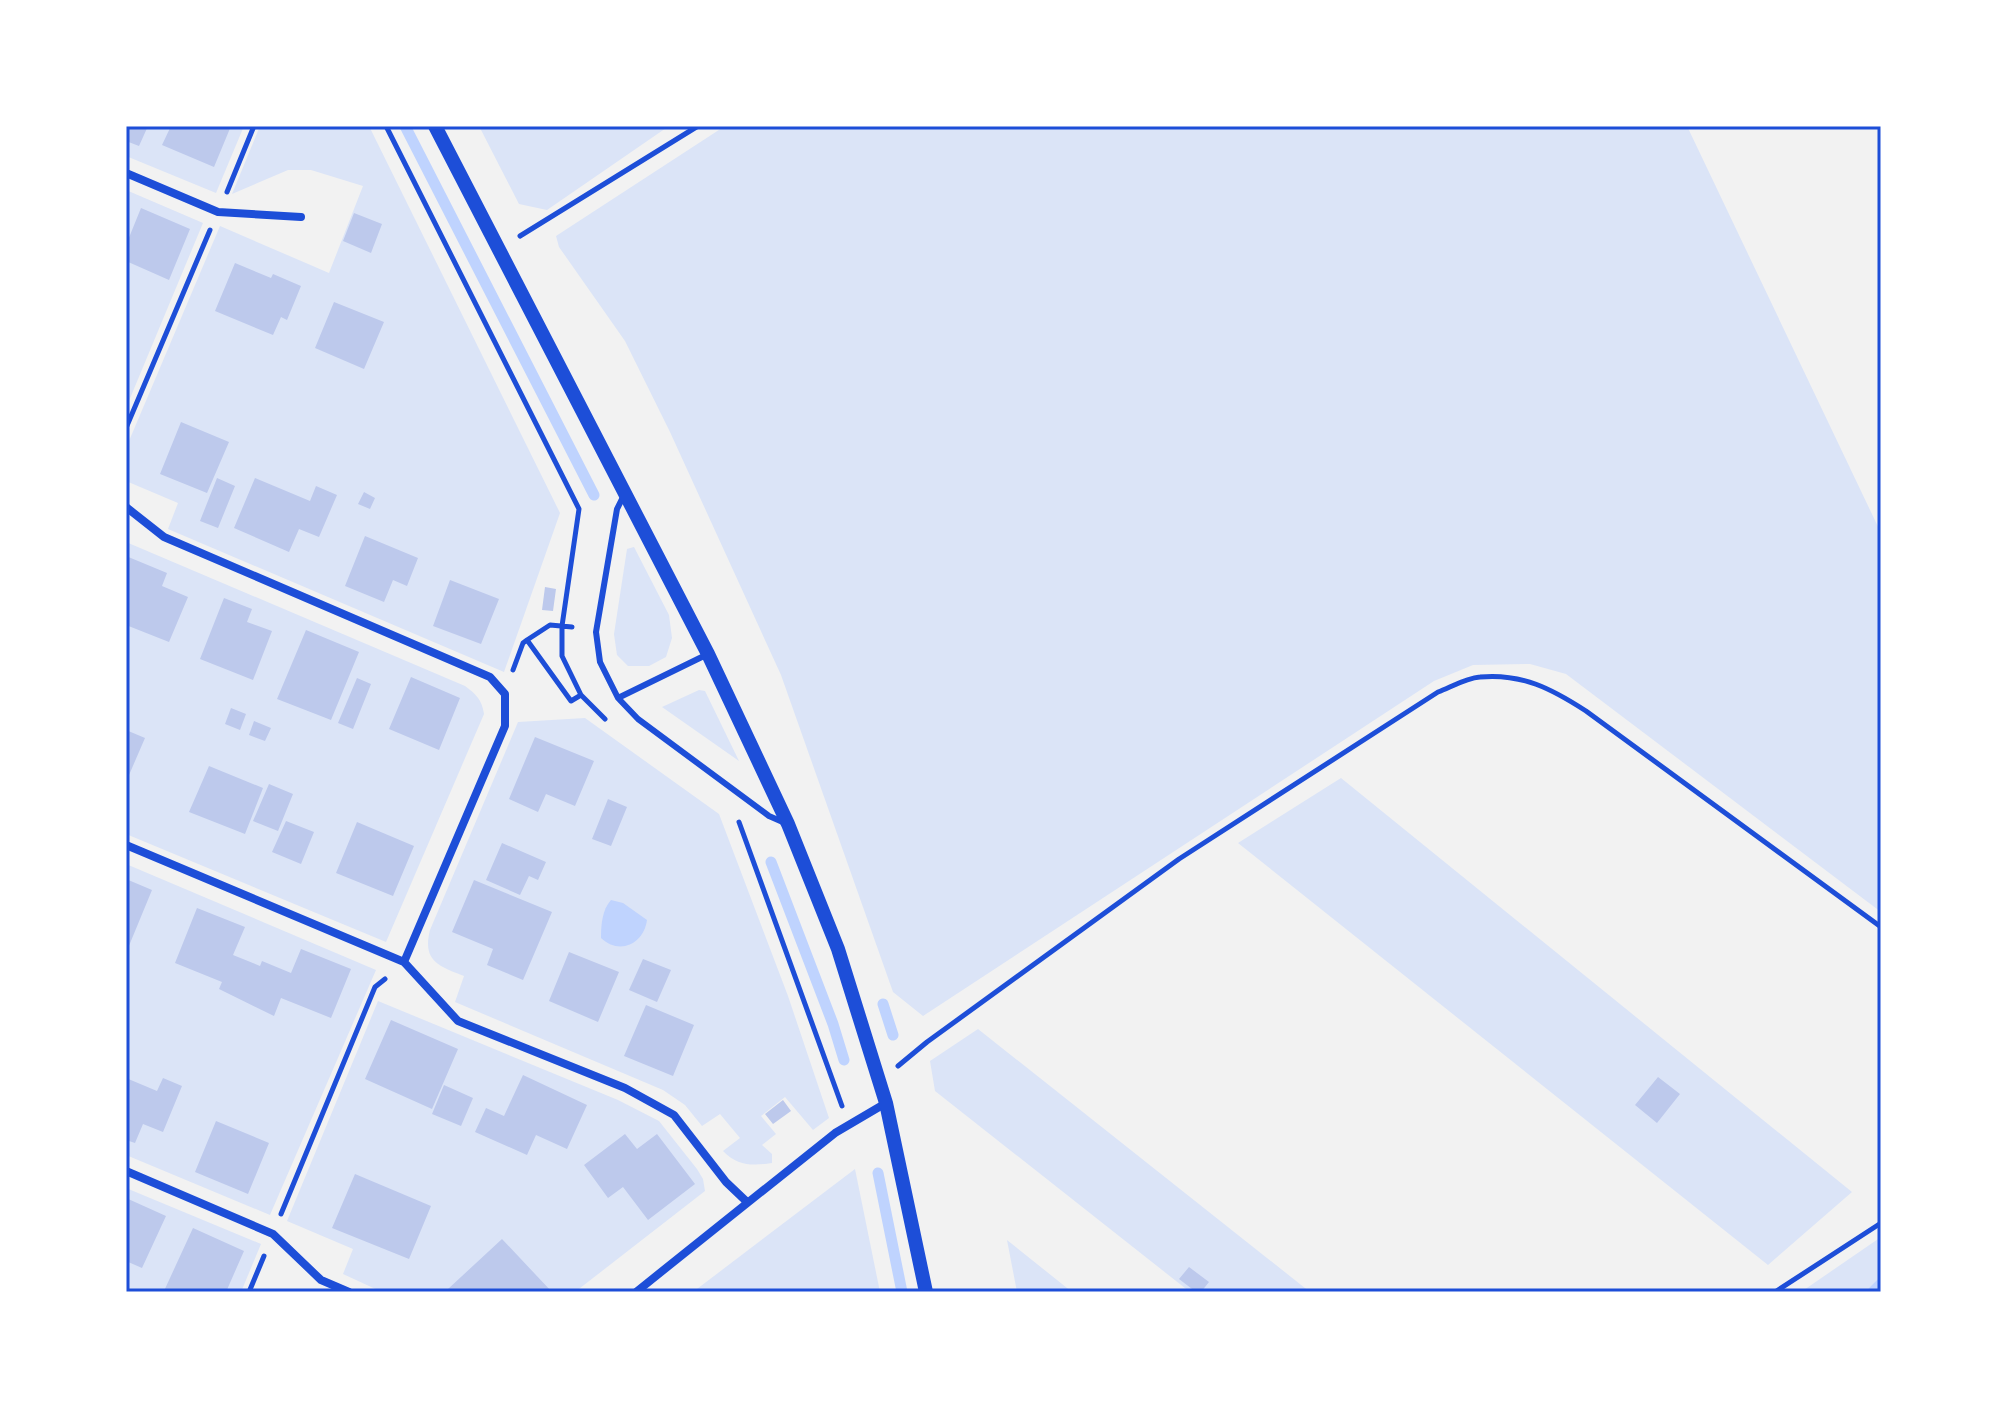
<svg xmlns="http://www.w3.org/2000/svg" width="2007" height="1418" font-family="'Titillium Web',sans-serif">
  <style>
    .green { fill: #dbe4f7 }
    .water { fill: #bfd3fe }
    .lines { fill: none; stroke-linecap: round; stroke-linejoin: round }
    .stream { stroke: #bfd3fe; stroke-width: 11 }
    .building { fill: #bdc9ec }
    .path { stroke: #1d4ed8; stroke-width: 5 }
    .service { stroke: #1d4ed8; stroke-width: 6 }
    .minor { stroke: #1d4ed8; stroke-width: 8 }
    .tertiary { stroke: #1d4ed8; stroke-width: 14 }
    .neatline { fill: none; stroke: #1d4ed8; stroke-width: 3 }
  </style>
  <rect width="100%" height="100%" fill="#f2f2f2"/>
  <path class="green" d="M 126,126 L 244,126 L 216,193 L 126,156 Z
    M 260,126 L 369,126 L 560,513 L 504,672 L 168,529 L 178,503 L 126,481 L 126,448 L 220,226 L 329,273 L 363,186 L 311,170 L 288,170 L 232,194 Z
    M 479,126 L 669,126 L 547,210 L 519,204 Z
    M 725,126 L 1687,126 L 1881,533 L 1881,912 L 1566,674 L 1530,664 L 1473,665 L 1434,681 L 923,1016 L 893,992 L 781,675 L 670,432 L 625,341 L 559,247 L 556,236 Z
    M 126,190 L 203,223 L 126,408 Z
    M 126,542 L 465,686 C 476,694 482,700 484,714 L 386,942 L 126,834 Z
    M 634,547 L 669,615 L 672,638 L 666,657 L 649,666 L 628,666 L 617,655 L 614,634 L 627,549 Z
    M 699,690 L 705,691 L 739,761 L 662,707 Z
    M 585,718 L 719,814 L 788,996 L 829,1118 L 813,1130 L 785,1097 L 761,1116 L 776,1134 L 762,1145 L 772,1154 L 772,1163 C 753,1166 737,1166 723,1151 L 740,1138 L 720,1114 L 702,1126 L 685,1105 L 663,1090 L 455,1002 L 464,976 C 439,966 422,961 430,930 L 518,722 Z
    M 1341,778 L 1852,1192 L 1768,1265 L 1238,843 Z
    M 126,864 L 376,970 L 270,1215 L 126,1155 Z
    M 378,1001 L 618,1100 L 659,1121 L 697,1169 L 703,1179 L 705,1191 L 575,1292 L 382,1292 L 343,1274 L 353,1249 L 287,1221 Z
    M 978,1029 L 1310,1292 L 1190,1292 L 935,1091 L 930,1061 Z
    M 855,1169 L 880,1292 L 693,1292 Z
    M 126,1188 L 261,1244 L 241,1292 L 126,1292 Z
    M 1881,1237 L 1881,1292 L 1801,1292 Z
    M 1007,1240 L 1072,1292 L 1017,1292 Z"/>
  <path class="water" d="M 611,900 L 623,903 L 647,920 C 644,943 620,956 601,938 C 601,925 602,910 611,900 Z"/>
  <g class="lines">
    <path class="stream" d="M 405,126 L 594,495
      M 771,862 L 833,1024 L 844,1060
      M 883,1004 L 893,1035
      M 878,1173 L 902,1292
      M 1873,1292 L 1881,1284"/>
  </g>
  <path class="building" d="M 130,126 L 148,126 L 139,146 L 126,141 Z
    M 171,126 L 231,126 L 214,167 L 162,145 Z
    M 141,208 L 190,229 L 169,280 L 126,261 L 126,245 Z
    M 354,213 L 382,224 L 371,253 L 343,241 Z
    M 235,263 L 271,278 L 273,274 L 301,286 L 287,320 L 281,317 L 273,335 L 215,311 Z
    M 334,302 L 384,322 L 364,369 L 315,348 Z
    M 181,422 L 229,442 L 207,493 L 160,474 Z
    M 217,478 L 235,486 L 218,528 L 200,521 Z
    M 255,478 L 310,501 L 316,486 L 337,495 L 319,537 L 299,529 L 289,552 L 234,528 Z
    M 364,492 L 375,498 L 370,509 L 358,504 Z
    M 365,536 L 418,558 L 407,586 L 393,580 L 384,602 L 345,586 Z
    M 126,556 L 167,573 L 162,586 L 188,597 L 169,642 L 126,625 Z
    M 450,580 L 499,599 L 481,644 L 433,626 Z
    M 545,587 L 556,589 L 553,611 L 542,610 Z
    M 224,598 L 252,609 L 247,622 L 272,631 L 253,680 L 200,659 Z
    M 306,630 L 359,652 L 331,720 L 277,699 Z
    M 411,677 L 460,698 L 439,750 L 389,729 Z
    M 357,678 L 371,684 L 353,729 L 338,723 Z
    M 231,708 L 246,714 L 240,730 L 225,724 Z
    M 254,721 L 271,728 L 265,741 L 249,735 Z
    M 126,730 L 145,738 L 126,782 Z
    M 535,737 L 594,761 L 575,806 L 546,794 L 538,812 L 509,799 Z
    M 209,766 L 263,788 L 245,834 L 189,812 Z
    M 269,784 L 293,794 L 278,831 L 253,821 Z
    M 608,799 L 627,807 L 611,846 L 592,839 Z
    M 286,821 L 314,832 L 301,864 L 272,852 Z
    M 357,822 L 414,846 L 393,896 L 336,873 Z
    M 502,843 L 546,862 L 538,880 L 529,876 L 520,895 L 486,880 Z
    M 126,879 L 152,890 L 126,953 Z
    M 474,880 L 552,912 L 523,980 L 487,965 L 493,949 L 452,932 Z
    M 197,908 L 245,927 L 233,955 L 260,966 L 262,961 L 291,973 L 301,949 L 351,969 L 331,1018 L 281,998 L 274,1016 L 219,989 L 222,982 L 175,963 Z
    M 569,952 L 619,972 L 598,1022 L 549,1001 Z
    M 643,959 L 671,970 L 657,1002 L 629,990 Z
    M 646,1005 L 694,1025 L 673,1076 L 624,1056 Z
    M 391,1020 L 458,1049 L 432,1109 L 365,1079 Z
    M 523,1075 L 587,1105 L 567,1149 L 536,1135 L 527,1155 L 475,1132 L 486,1108 L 504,1116 Z
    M 1658,1077 L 1680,1094 L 1657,1123 L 1635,1105 Z
    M 126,1078 L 157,1091 L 163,1078 L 182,1086 L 163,1132 L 143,1124 L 135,1143 L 126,1140 Z
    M 444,1085 L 473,1098 L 461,1126 L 432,1114 Z
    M 783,1100 L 791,1111 L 773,1124 L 765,1114 Z
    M 216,1121 L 269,1143 L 248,1194 L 195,1172 Z
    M 625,1134 L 637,1149 L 657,1134 L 695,1184 L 648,1220 L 623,1187 L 608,1198 L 584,1165 Z
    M 355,1174 L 431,1206 L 409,1259 L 332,1228 Z
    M 126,1198 L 166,1216 L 142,1268 L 126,1261 Z
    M 193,1228 L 244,1251 L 226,1292 L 164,1291 Z
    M 502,1239 L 552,1292 L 451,1292 L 448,1289 Z
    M 1189,1267 L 1209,1282 L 1201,1292 L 1196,1292 L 1179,1279 Z"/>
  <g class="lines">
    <path class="path" d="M 386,126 L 579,509 L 562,626 L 562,656 L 581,695 L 605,719
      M 227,192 L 254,126
      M 520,236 L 698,126
      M 126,428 L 210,230
      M 527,640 L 550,625 L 572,627
      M 513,670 L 523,643 L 527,640 L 571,701 L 581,695
      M 739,822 L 842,1106
      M 898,1066 L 927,1042 L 1179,859 L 1438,692 C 1451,687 1466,678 1480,677 C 1522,673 1552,689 1586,711 L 1881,927
      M 281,1214 L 375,987 L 385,979
      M 249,1292 L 264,1256
      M 1775,1292 L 1881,1223"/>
    <path class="service" d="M 624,495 L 617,509 L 596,632 L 600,662 L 618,698 L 638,719 L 769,816 L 785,823
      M 618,698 L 708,654"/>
    <path class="minor" d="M 126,173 L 218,212 L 301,217
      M 126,507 L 164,537 L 490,677 L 505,694 L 505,726 L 404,962
      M 126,845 L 404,962 L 458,1021 L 625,1088 L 674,1115 L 726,1182 L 747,1202
      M 126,1171 L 273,1234 L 321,1280 L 349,1292
      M 636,1292 L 835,1133 L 886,1103"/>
    <path class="tertiary" d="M 435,126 L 708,654 L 788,824 L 838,949 L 886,1103 L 926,1292"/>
  </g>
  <rect width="2007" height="1418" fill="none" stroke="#ffffff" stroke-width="256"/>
  <rect x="128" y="128" width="1751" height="1162" class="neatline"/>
</svg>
